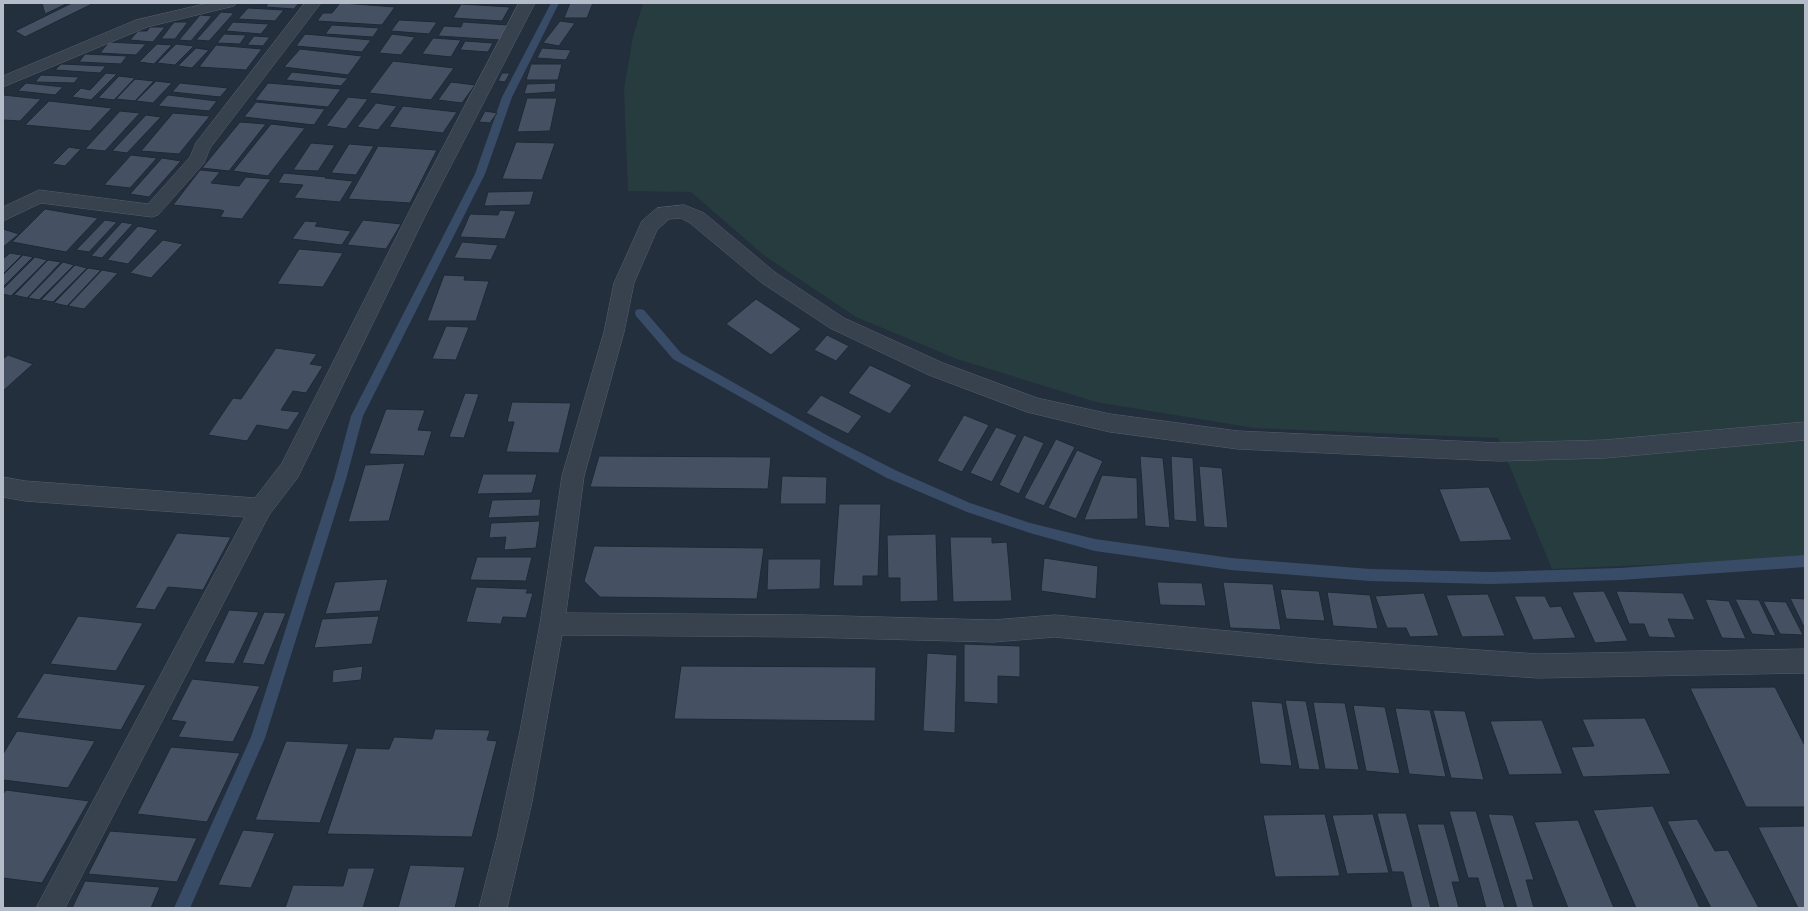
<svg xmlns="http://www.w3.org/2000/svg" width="1808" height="911" font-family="Rubik,sans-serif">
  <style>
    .green { fill: #263c3f }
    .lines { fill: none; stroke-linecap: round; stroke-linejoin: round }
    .stream { fill: #394c67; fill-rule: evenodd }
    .building { fill: #455162; stroke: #1f2835 }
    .minor-casing { stroke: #565f6c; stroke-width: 1 }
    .minor { fill: #38414e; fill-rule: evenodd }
  </style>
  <rect width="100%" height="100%" fill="#242f3e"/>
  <path class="green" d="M 643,3 L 1805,3 L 1805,558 L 1552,569 L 1498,438 L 1254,428 L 1096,402 L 957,359 L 856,317 L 765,256 L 691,192 L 628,191 L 624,89 L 633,37 Z"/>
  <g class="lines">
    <path class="stream" d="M 551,3 L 559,3 L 512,97 L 485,174 L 363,416 L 346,479 L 265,738 L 190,908 L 174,908 L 251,737 L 334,479 L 351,416 L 475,174 L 502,97 Z
      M 640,309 L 644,310 L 681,353 L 830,437 L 895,470 L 970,503 L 1030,523 L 1095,539 L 1231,558 L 1370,569 L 1490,572 L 1620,568 L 1805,555 L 1805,567 L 1620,580 L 1490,584 L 1370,581 L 1231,570 L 1095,551 L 1030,533 L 967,512 L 887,478 L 822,443 L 673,359 L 636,316 L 635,313 L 636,310 Z"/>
  </g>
  <path class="building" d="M 42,3 L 68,3 L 45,14 Z
    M 72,3 L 94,3 L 25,37 L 15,31 Z
    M 268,3 L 299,3 L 294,9 L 266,7 Z
    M 340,3 L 342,3 L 395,7 L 382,25 L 317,21 L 323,13 L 332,13 Z
    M 570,3 L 593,3 L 587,18 L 564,18 Z
    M 461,4 L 510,7 L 502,21 L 453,18 Z
    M 248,8 L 284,10 L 275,21 L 238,19 Z
    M 221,12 L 234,13 L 209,41 L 196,40 Z
    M 200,15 L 212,16 L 191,41 L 179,40 Z
    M 399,20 L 437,22 L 429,34 L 391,31 Z
    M 560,21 L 575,23 L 559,46 L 543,43 Z
    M 174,22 L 188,22 L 175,39 L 161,39 Z
    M 233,22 L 269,24 L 261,34 L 226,31 Z
    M 463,22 L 508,25 L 500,40 L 438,36 L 444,26 L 461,27 Z
    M 332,25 L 379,28 L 373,37 L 325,34 Z
    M 150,27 L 165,27 L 153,42 L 130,40 L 138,31 L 147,31 Z
    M 224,34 L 246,35 L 240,44 L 217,43 Z
    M 305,34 L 371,40 L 362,52 L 296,46 Z
    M 392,34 L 415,37 L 401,55 L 379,53 Z
    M 254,36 L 270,37 L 263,46 L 247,45 Z
    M 433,38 L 461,40 L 451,57 L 422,54 Z
    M 465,41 L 493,43 L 488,52 L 460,50 Z
    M 109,42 L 146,44 L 136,55 L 100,53 Z
    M 157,44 L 172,45 L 154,64 L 139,62 Z
    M 176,44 L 194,46 L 175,65 L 157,63 Z
    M 216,45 L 262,49 L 246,70 L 199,67 Z
    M 196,48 L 209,50 L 192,68 L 178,66 Z
    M 542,48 L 571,50 L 566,60 L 537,58 Z
    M 300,49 L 362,56 L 348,75 L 284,67 Z
    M 85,54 L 127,56 L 121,64 L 79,62 Z
    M 393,61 L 454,68 L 431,100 L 369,93 Z
    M 61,64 L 106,66 L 100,73 L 55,70 Z
    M 531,64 L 562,64 L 558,80 L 526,80 Z
    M 292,72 L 348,78 L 341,86 L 286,80 Z
    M 106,73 L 117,74 L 91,100 L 72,97 L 81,88 L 90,90 Z
    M 502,73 L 510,73 L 505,82 L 498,81 Z
    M 41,75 L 79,77 L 74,83 L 35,82 Z
    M 119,76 L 135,78 L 114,100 L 98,98 Z
    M 135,79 L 154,81 L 135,101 L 116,99 Z
    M 156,81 L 172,83 L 153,103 L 136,101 Z
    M 451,82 L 475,85 L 462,103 L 438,100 Z
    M 26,83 L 63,87 L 55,95 L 18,91 Z
    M 180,83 L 228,88 L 220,97 L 172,92 Z
    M 268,83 L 341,89 L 328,107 L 255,100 Z
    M 556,83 L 555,92 L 524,94 L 527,84 Z
    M 3,95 L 41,99 L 20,121 L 3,120 Z
    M 168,95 L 217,101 L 209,111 L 158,106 Z
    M 348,97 L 368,99 L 346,129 L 326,126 Z
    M 527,98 L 557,98 L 550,131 L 517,132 Z
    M 49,101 L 112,108 L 90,131 L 25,125 Z
    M 256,102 L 325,109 L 314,125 L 244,117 Z
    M 376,103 L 397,106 L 378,130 L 357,127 Z
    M 403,106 L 457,112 L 443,133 L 389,127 Z
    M 120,111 L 140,113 L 105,151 L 85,149 Z
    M 485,111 L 497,113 L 490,123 L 479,122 Z
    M 173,113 L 210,116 L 179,154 L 141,151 Z
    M 146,115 L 161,117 L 127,153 L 112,151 Z
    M 240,122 L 266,124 L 229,171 L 202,168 Z
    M 271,124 L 305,128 L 268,176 L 233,171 Z
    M 516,142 L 555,143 L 542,180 L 502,179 Z
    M 311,143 L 335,145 L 318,171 L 293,170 Z
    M 349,144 L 374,146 L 356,175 L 331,173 Z
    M 378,146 L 437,150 L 410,203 L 348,199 Z
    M 69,147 L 81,149 L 65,166 L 52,164 Z
    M 131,155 L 157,158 L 130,188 L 104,185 Z
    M 162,158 L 181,161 L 149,197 L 130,194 Z
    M 200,170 L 220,172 L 211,183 L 239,186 L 246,177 L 271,179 L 242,219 L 220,217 L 224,211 L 221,210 L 173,205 Z
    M 284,173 L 326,177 L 325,178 L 353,181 L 340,202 L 294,198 L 303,185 L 278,183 Z
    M 534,191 L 530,205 L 484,206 L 488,192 Z
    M 45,209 L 98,218 L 66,252 L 12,242 Z
    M 500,210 L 516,211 L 505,239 L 460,237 L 470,214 L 498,215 Z
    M 105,220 L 117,222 L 89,252 L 76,250 Z
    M 363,220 L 401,224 L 386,249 L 347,245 Z
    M 305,221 L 318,222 L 315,226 L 351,231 L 342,245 L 292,239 Z
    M 122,222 L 133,224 L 102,258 L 91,256 Z
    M 138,226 L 158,230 L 128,264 L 107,260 Z
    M 3,229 L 19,234 L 3,247 Z
    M 163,240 L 183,244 L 151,278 L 130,273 Z
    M 462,242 L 498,245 L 491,260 L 454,258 Z
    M 299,249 L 343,253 L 323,287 L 277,284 Z
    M 10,253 L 22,255 L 3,274 L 3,259 Z
    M 23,255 L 33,257 L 3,287 L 3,275 Z
    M 35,257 L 47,260 L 11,296 L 3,294 L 3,289 Z
    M 48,260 L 61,262 L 27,298 L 14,295 Z
    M 63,262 L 74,265 L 39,300 L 28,298 Z
    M 75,265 L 87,268 L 53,302 L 41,300 Z
    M 88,268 L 101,270 L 67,306 L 54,303 Z
    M 102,270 L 118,273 L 84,309 L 68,306 Z
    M 444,275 L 465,276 L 464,280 L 489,281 L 476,321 L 427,321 Z
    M 756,299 L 801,329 L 771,355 L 726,324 Z
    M 446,326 L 469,327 L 456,360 L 432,359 Z
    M 827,335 L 849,346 L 836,361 L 814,350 Z
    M 276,348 L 317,354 L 310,364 L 323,366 L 306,393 L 293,391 L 281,410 L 300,412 L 288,430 L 257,425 L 247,441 L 208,435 L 233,398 L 241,399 Z
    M 8,355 L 33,364 L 3,391 L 3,359 Z
    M 870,365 L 912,385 L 890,414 L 848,393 Z
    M 465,393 L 479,394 L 464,438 L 449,437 Z
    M 821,395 L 862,416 L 848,434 L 806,413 Z
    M 512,402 L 571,403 L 559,453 L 506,452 L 514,422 L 507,422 Z
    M 386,409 L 425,410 L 418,430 L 432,431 L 424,456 L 369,454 Z
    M 964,415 L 989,425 L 962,472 L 937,461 Z
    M 996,427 L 1017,435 L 992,482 L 970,473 Z
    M 1024,435 L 1044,443 L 1019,494 L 999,485 Z
    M 1056,439 L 1075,447 L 1044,506 L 1024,498 Z
    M 1077,450 L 1103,461 L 1076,519 L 1048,508 Z
    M 599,456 L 771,457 L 768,489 L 590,487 Z
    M 1140,456 L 1163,458 L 1170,528 L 1145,526 Z
    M 1171,456 L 1193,458 L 1197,522 L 1174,520 Z
    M 405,463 L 389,521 L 348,522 L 365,465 Z
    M 1199,466 L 1222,468 L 1228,528 L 1204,527 Z
    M 483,474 L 537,474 L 532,493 L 477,494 Z
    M 1102,475 L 1137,478 L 1138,519 L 1084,520 Z
    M 782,476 L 827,477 L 826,504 L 780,504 Z
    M 1489,487 L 1512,540 L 1460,542 L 1439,489 Z
    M 541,499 L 539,516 L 488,518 L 492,500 Z
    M 839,504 L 881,504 L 878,576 L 863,576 L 863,586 L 833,586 Z
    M 540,521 L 536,548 L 504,550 L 506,537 L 489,538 L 491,523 Z
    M 177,533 L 231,537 L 203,590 L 168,587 L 155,610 L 135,608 Z
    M 936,534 L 938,601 L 900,602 L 900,578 L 888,578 L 887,535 Z
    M 950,537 L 992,537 L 992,543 L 1007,542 L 1012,601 L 953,602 Z
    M 594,546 L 764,548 L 757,599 L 600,597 L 584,581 Z
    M 477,557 L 532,557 L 526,581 L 470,580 Z
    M 1044,558 L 1098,566 L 1096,599 L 1041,591 Z
    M 768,559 L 821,559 L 820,589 L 767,590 Z
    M 388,579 L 380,611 L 325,614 L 335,582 Z
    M 1157,582 L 1202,583 L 1206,606 L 1160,605 Z
    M 1223,582 L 1273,584 L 1281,630 L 1230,628 Z
    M 476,587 L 528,589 L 526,593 L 533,593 L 526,618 L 503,617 L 501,624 L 466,622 Z
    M 1280,589 L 1319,591 L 1325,621 L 1286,619 Z
    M 1604,591 L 1628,641 L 1595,643 L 1572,592 Z
    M 1616,591 L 1683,593 L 1695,620 L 1668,619 L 1676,638 L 1649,637 L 1644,624 L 1629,624 Z
    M 1327,592 L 1370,595 L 1378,629 L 1333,626 Z
    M 1424,593 L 1439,636 L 1410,637 L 1406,628 L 1387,628 L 1375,596 Z
    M 1488,594 L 1505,636 L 1462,637 L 1446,595 Z
    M 1514,596 L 1545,596 L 1550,607 L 1561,606 L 1576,638 L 1533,640 Z
    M 1790,598 L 1805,599 L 1805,629 Z
    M 1705,599 L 1729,601 L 1746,639 L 1722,638 Z
    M 1735,599 L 1759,600 L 1776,636 L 1752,634 Z
    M 1763,601 L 1786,602 L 1803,635 L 1780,634 Z
    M 229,610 L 259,612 L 234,664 L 204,662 Z
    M 264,612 L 286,613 L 264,665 L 242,663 Z
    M 78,616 L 143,623 L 116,671 L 50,664 Z
    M 379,616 L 372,644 L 314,648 L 322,619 Z
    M 964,644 L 1020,646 L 1020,677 L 998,676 L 998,704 L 964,702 Z
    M 927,653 L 957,655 L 955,733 L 923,731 Z
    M 363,666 L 361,680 L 332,683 L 333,670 Z
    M 681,666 L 876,667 L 875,721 L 674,719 Z
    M 44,673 L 146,685 L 121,730 L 16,718 Z
    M 192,679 L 260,686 L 233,742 L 178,737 L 186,722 L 171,720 Z
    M 1775,687 L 1805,746 L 1805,807 L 1746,807 L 1690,688 Z
    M 1285,700 L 1306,701 L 1320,770 L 1299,769 Z
    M 1251,701 L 1282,703 L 1292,766 L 1260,764 Z
    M 1313,702 L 1345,703 L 1359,770 L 1325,769 Z
    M 1353,705 L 1385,707 L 1400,774 L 1366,771 Z
    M 1395,708 L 1430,710 L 1446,777 L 1409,774 Z
    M 1433,710 L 1465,711 L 1484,780 L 1451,778 Z
    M 1645,718 L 1671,774 L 1583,777 L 1571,747 L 1594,746 L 1582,719 Z
    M 1542,720 L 1563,774 L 1509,775 L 1490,721 Z
    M 435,729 L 490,730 L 487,740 L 497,741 L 472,837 L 327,834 L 356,748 L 389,749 L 394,737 L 432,739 Z
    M 17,731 L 95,741 L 68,788 L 3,780 L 3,754 Z
    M 286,741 L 349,744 L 320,823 L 255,820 Z
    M 171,747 L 240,753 L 207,822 L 137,814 Z
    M 6,790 L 89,801 L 42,883 L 3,878 L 3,794 Z
    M 1653,806 L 1700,908 L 1636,908 L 1593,810 Z
    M 1449,811 L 1476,811 L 1505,908 L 1486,908 L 1478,878 L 1468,878 Z
    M 1377,813 L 1406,813 L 1431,908 L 1412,908 L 1403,872 L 1392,872 Z
    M 1325,814 L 1340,876 L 1275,877 L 1263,815 Z
    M 1373,814 L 1389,873 L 1347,874 L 1332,815 Z
    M 1488,814 L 1513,815 L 1534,880 L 1526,880 L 1534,908 L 1517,908 Z
    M 1697,819 L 1715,851 L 1728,850 L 1759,908 L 1711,908 L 1667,821 Z
    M 1578,820 L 1614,908 L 1568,908 L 1534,822 Z
    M 1417,824 L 1444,824 L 1460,882 L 1452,882 L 1459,908 L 1439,908 Z
    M 1805,826 L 1805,908 L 1798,908 L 1758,827 Z
    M 243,830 L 275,833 L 251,888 L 218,885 Z
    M 110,831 L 197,838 L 177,882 L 88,874 Z
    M 410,865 L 465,867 L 455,908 L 398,908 Z
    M 348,868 L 375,868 L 363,908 L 285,908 L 293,885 L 343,886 Z
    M 85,881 L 160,887 L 151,908 L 72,908 Z"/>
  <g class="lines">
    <defs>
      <path id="minor" d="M 209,3 L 237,3 L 234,6 L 147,27 L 3,87 L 3,76 L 136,20 Z
        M 305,3 L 321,3 L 210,148 L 204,163 L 158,215 L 152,217 L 41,203 L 3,221 L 3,207 L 39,190 L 148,204 L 190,157 L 196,143 Z
        M 519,3 L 535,3 L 427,212 L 298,477 L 269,515 L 65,908 L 36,908 L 245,517 L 25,501 L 3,497 L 3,477 L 25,481 L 255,498 L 282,463 L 409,212 Z
        M 684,205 L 704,213 L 776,273 L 844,318 L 943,363 L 1037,398 L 1110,414 L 1238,431 L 1499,443 L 1605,440 L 1805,422 L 1805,440 L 1605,458 L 1499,461 L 1238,449 L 1110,432 L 1027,412 L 929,375 L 830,328 L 762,283 L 690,223 L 681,218 L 669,219 L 657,230 L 634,283 L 624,332 L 584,476 L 566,613 L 804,615 L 993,620 L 1055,615 L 1316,639 L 1538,654 L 1805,649 L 1805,673 L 1538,678 L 1316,663 L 1055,637 L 993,642 L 804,637 L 562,635 L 532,802 L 507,908 L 479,908 L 497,838 L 520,731 L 540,624 L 562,476 L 604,332 L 614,283 L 642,221 L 657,208 Z"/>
    </defs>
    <use href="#minor" class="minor-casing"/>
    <use href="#minor" class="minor"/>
  </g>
  <rect width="1808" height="911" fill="none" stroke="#b4bcc9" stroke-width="8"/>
</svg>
